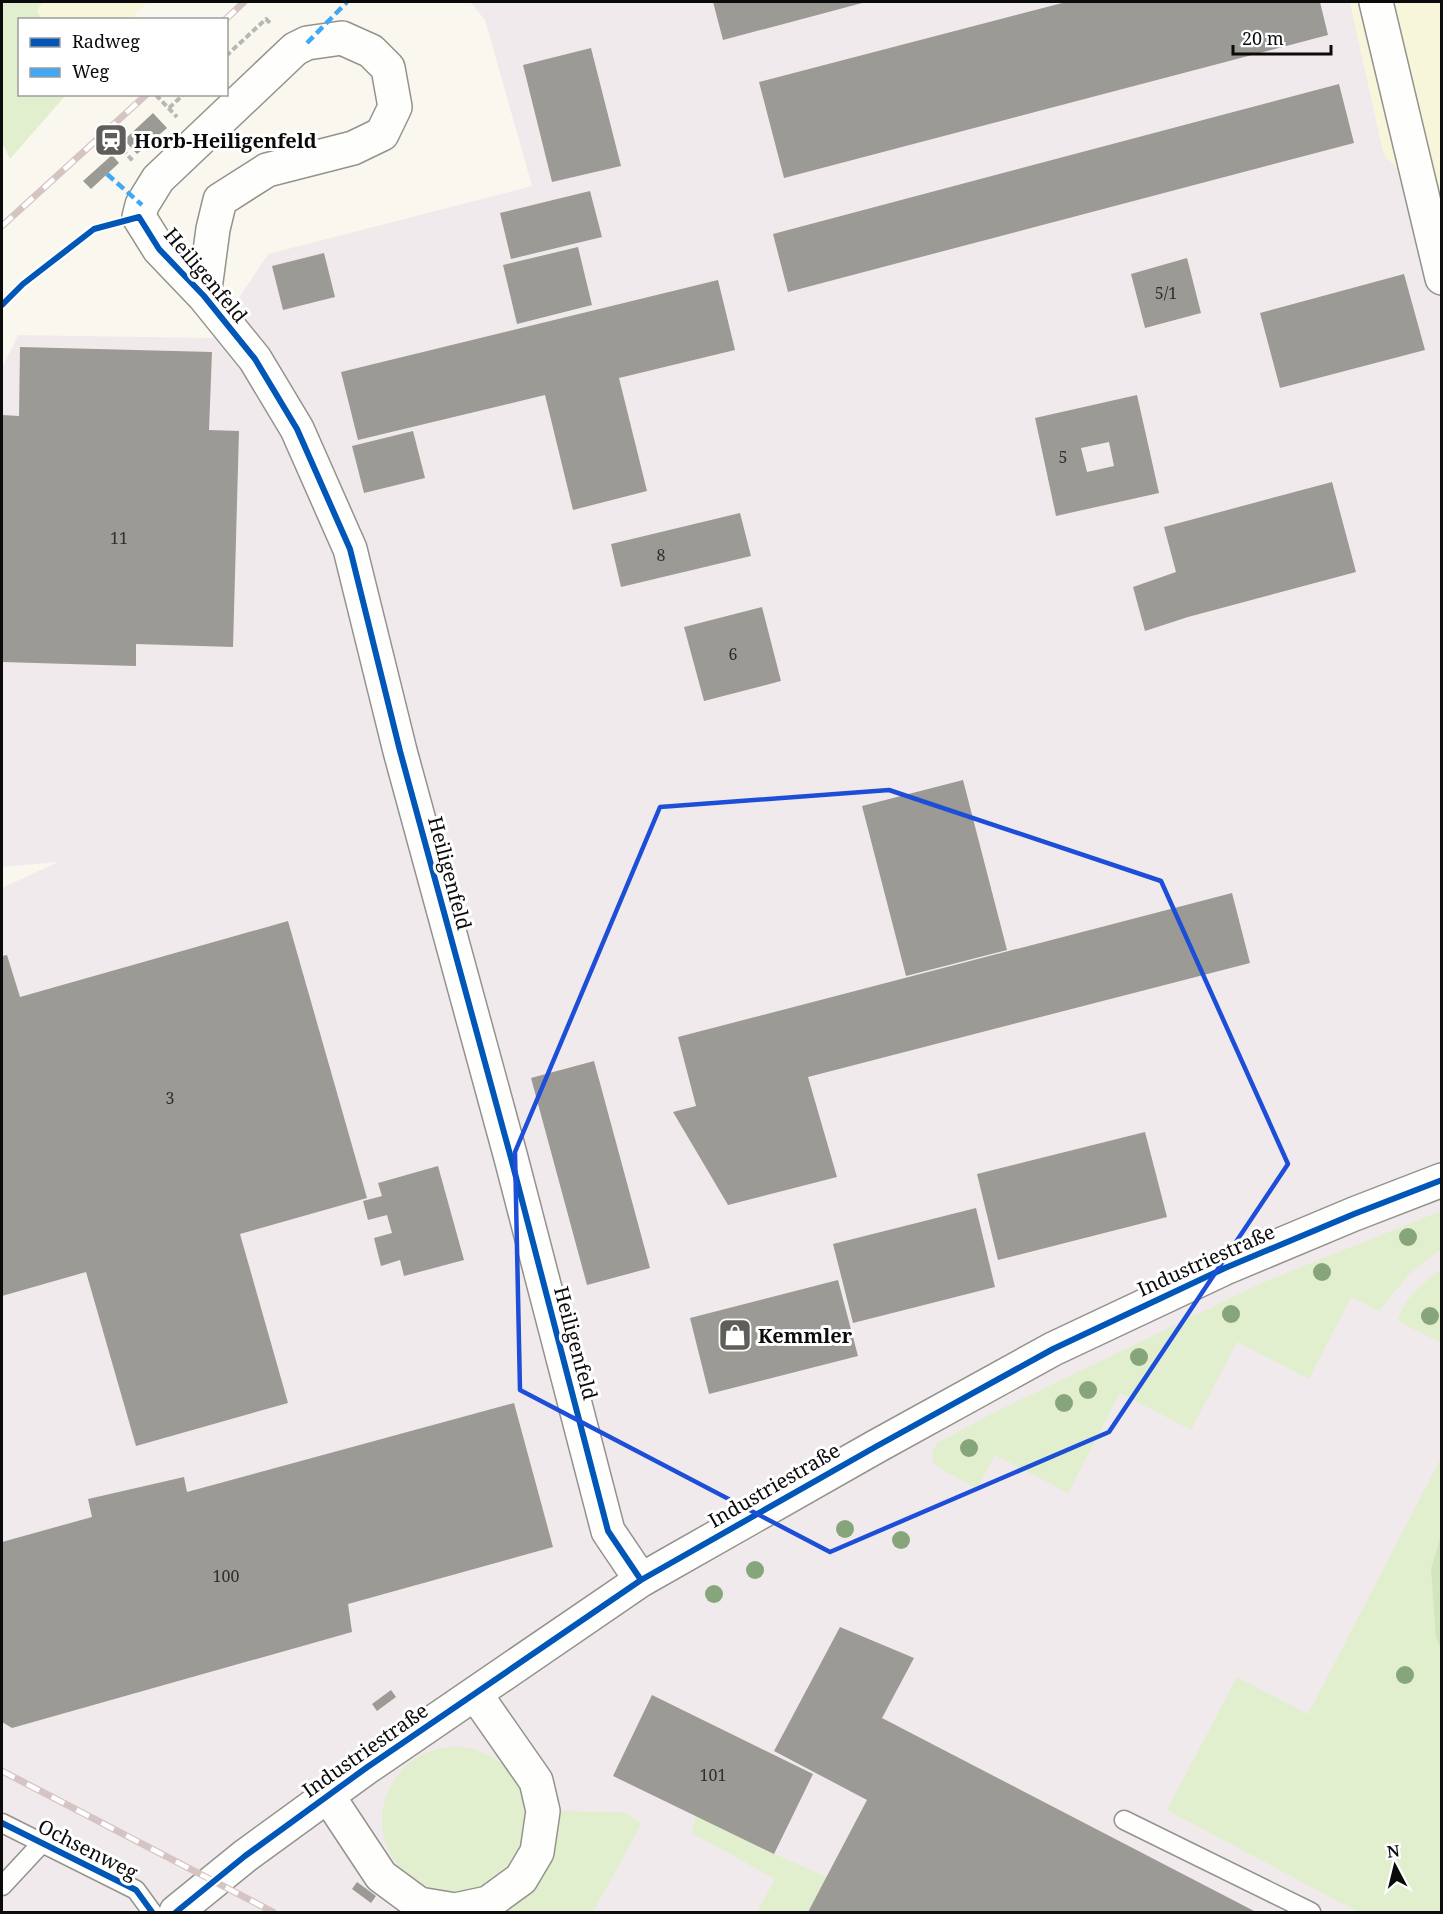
<svg xmlns="http://www.w3.org/2000/svg" width="1443" height="1914" font-family="'Noto Serif',serif">
	<style>
		.industrial { fill: #f1eaec }
		.farmland { fill: #f7f5da }
		.green { fill: #e1efce }
		.forest { fill: #d1e6bc }
		.building { fill: #9c9a95; fill-rule: evenodd }
		.lines { fill: none; stroke-linecap: round; stroke-linejoin: round }
		.lane-casing { stroke: #93928d; stroke-width: 21 }
		.street-casing { stroke: #93928d; stroke-width: 36 }
		.path { stroke: #b7b7b5; stroke-width: 4; stroke-dasharray: 6 3; stroke-linecap: butt }
		.lane { stroke: #fefefc; stroke-width: 18 }
		.street { stroke: #fefefc; stroke-width: 33 }
		.rail-casing { stroke: #d6c4c4; stroke-width: 7 }
		.rail { stroke: #fff; stroke-width: 4.5; stroke-dasharray: 14; stroke-linecap: butt }
		.quiet { stroke: #3fa9f5; stroke-width: 4.5; stroke-dasharray: 9 4.5; stroke-linecap: butt }
		.cycleway-casing { stroke: #fff; stroke-width: 10 }
		.cycleway { stroke: #0057b8; stroke-width: 6 }
		.tree { fill: #87a57b }
		.marked { fill: none; stroke: #1d4ed8; stroke-width: 4.5; stroke-linejoin: round }
		.labels { text-anchor: middle; dominant-baseline: central; stroke-width: 6; stroke-linejoin: round; paint-order: stroke }
		.number-label { font-size: 16px; fill: #2f2f2e }
		.poi-label { font-size: 20px; font-weight: bold; fill: #0b0b0b; stroke: #fff; text-anchor: start }
		.street-label { font-size: 20px; fill: #0b0b0b; stroke: #fff }
	</style>
	<rect width="100%" height="100%" fill="#faf8ee"/>
	<path class="industrial" d="M470 2H1350L1384 155 1442 211 1441 1912H2V888L58 862 2 867V368L18 335 212 338 268 254 532 186 485 20Z"/>
	<path class="farmland" d="M42 2H147L131 19H42L37 11Z
		M1350 2H1441V211L1384 155Z"/>
	<path class="green" d="M2 2H42L37 11 42 19 20 20V94L66 95 10 159 2 142Z
		M1441 1211V1249L1410 1273 1379 1311 1351 1297 1309 1379 1237 1342 1191 1430 1120 1393 1068 1493 995 1455 977 1489 936 1466C930 1457 932 1452 937 1443L999 1410 1266 1281Z
		M1441 1269V1343L1398 1321C1403 1299 1424 1282 1441 1269Z
		M1441 1458V1535L1431 1569 1436 1638 1442 1648 1441 1912H1358L1167 1810 1237 1677 1308 1714Z
		M382 1820a73 73 0 1 1 146 0a73 73 0 1 1-146 0Z
		M543 1811 623 1812 642 1823 593 1912H483Z
		M696 1816 770 1852 827 1877 808 1912H762L758 1910 775 1879 692 1833Z"/>
	<path class="forest" d="M1441 1535V1648L1436 1638 1431 1569Z"/>
	<path class="building" d="M713 2H866L723 40Z
		M1066 2H1320L1328 35 784 178 759 82Z
		M591 48 621 166 552 182 523 65Z
		M1339 84 1354 143 788 292 773 234Z
		M153 113 167 128 137 154 124 140Z
		M112 155 119 163 91 189 83 181Z
		M590 191 602 237 511 259 500 213Z
		M578 247 592 305 517 324 503 265Z
		M324 253 335 297 283 310 272 266Z
		M1187 258 1201 313 1145 328 1131 274Z
		M1404 274 1425 350 1280 388 1260 313Z
		M718 280 735 350 619 378 647 491 573 510 545 395 358 440 341 372Z
		M20 347 212 352 209 430 239 431 233 647 136 644V666L2 662V415L19 416Z
		M1137 395 1159 493 1056 516 1035 418ZM1109 442 1114 466 1087 472 1081 448Z
		M413 431 425 478 364 493 352 446Z
		M1332 482 1356 572 1188 617 1145 631 1133 587 1176 572 1164 527Z
		M740 513 751 556 621 587 611 544Z
		M762 607 781 681 704 701 684 627Z
		M963 780 1007 950 906 976 862 806Z
		M1232 893 1250 963 808 1077 837 1177 728 1205 673 1112 696 1106 678 1037Z
		M288 921 367 1198 240 1234 288 1403 136 1446 86 1272 2 1296V956L7 955 20 997Z
		M594 1061 650 1268 587 1285 531 1078Z
		M1145 1132 1167 1217 998 1260 977 1174Z
		M438 1166 464 1260 404 1276 400 1260 381 1266 374 1238 392 1233 387 1215 368 1220 363 1201 382 1196 378 1183Z
		M976 1208 995 1287 853 1323 833 1244Z
		M838 1280 858 1356 709 1394 690 1318Z
		M514 1403 553 1547 348 1604 352 1632 12 1728 2 1722V1542L92 1517 88 1499 184 1477 187 1492Z
		M840 1627 914 1658 882 1718 1256 1912H808L867 1800 774 1751Z
		M391 1690 396 1697 377 1711 372 1704Z
		M652 1695 813 1774 774 1854 613 1776Z
		M357 1882 376 1896 371 1903 352 1889Z"/>
	<g class="lines">
		<defs>
			<path id="lane" d="M1124 1820 1311 1912
				M2 1823 136 1890 152 1912
				M2 1886 42 1843"/>
			<path id="street" d="M1376 2 1442 278
				M204 296 213 229 220 200 267 170 353 148 382 134 395 107 388 68 371 51 342 38 307 43 295 49 158 179 142 205 139 217 159 249 204 296 255 359 297 429 350 549 400 751 511 1158 608 1531 641 1580
				M328 1796 381 1876 419 1904 455 1910 488 1903 521 1879 537 1852 543 1811 536 1781 476 1695
				M176 1912 245 1856 366 1768 641 1580 877 1446 1053 1349 1225 1268 1354 1214 1442 1180"/>
		</defs>
		<use href="#lane" class="lane-casing"/>
		<use href="#street" class="street-casing"/>
		<path class="path" d="M226 56 266 19 272 25
			M156 95 177 117
			M169 108 184 94
			M110 136 133 161"/>
		<use href="#lane" class="lane"/>
		<use href="#street" class="street"/>
		<defs>
			<path id="rail" d="M225 20 244 2
				M2 226 147 94
				M2 1771 273 1912"/>
		</defs>
		<use href="#rail" class="rail-casing"/>
		<use href="#rail" class="rail"/>
		<path class="quiet" d="M307 43 347 2
			M107 174 142 205"/>
		<defs>
			<path id="cycleway" d="M2 305 23 284 94 229 139 217 159 249 204 296 255 359 297 429 350 549 400 751 511 1158 608 1531 641 1580
				M2 1823 136 1890 152 1912
				M176 1912 245 1856 366 1768 641 1580 877 1446 1053 1349 1225 1268 1354 1214 1442 1180"/>
		</defs>
		<use href="#cycleway" class="cycleway-casing"/>
		<use href="#cycleway" class="cycleway"/>
	</g>
	<g class="tree">
		<circle cx="1408" cy="1237" r="9"/>
		<circle cx="1322" cy="1272" r="9"/>
		<circle cx="1231" cy="1314" r="9"/>
		<circle cx="1430" cy="1316" r="9"/>
		<circle cx="1139" cy="1357" r="9"/>
		<circle cx="1088" cy="1390" r="9"/>
		<circle cx="1064" cy="1403" r="9"/>
		<circle cx="969" cy="1448" r="9"/>
		<circle cx="845" cy="1529" r="9"/>
		<circle cx="901" cy="1540" r="9"/>
		<circle cx="755" cy="1570" r="9"/>
		<circle cx="714" cy="1594" r="9"/>
		<circle cx="1405" cy="1675" r="9"/>
	</g>
	<path class="marked" d="M889 790 1161 881 1288 1164 1109 1432 830 1552 520 1390 515 1152 660 807Z"/>
	<defs>
		<symbol id="station-square" viewBox="-11 -11 22 22"><rect x="-9" y="-9" width="18" height="18" rx="4" fill="#5f5e5a" stroke="#fff"/><path d="M-3-6H3Q5-6 5-4V2Q5 4 3 4L4.5 6H3L1.5 4h-3L-3 6H-4.5L-3 4Q-5 4-5 2V-4Q-5-6-3-6ZM-3.5-4v3h7v-3ZM-3.5 1v1.5H-2V1ZM2 1v1.5H3.5V1Z" fill="#fff"/></symbol>
		<symbol id="shop-square" viewBox="-11 -11 22 22"><rect x="-9" y="-9" width="18" height="18" rx="4" fill="#5f5e5a" stroke="#fff"/><path d="M-5-2.5h2.3a2.7 3.5 0 0 1 5.4 0H5L5.5 6h-11ZM-1.5-2.5h3a1.5 2.3 0 0 0-3 0Z" fill="#fff"/></symbol>
	</defs>
	<g fill-rule="evenodd">
		<use href="#station-square" x="92" y="121" width="38" height="38"/>
		<use href="#shop-square" x="716" y="1316" width="38" height="38"/>
	</g>
	<g class="labels">
		<g class="number-label">
			<text x="1166" y="293">5/1</text>
			<text x="1063" y="457">5</text>
			<text x="119" y="538">11</text>
			<text x="661" y="555">8</text>
			<text x="733" y="654">6</text>
			<text x="170" y="1098">3</text>
			<text x="226" y="1576">100</text>
			<text x="713" y="1775">101</text>
		</g>
		<g class="poi-label">
			<text x="134" y="140">Horb-Heiligenfeld</text>
			<text x="758" y="1335">Kemmler</text>
		</g>
		<g class="street-label">
			<text transform="translate(206 275) rotate(50)">Heiligenfeld</text>
			<text transform="translate(450 873) rotate(75)">Heiligenfeld</text>
			<text transform="translate(1206 1260) rotate(-24)">Industriestraße</text>
			<text transform="translate(576 1343) rotate(75)">Heiligenfeld</text>
			<text transform="translate(774 1485) rotate(-30)">Industriestraße</text>
			<text transform="translate(365 1750) rotate(-35)">Industriestraße</text>
			<text transform="translate(88 1849) rotate(27)">Ochsenweg</text>
		</g>
	</g>
	<rect width="1443" height="1914" fill="none" stroke="#0b0b0b" stroke-width="6"/>
	<rect x="18" y="18" width="210" height="78" fill="#ffffff" stroke="#9d9d9d" stroke-width="1.5"/>
	<rect x="30" y="38" width="30" height="9" fill="#0057b8" stroke="#9d9d9d" stroke-width="1.5"/>
	<text x="72" y="48" font-size="18" fill="#0b0b0b">Radweg</text>
	<rect x="30" y="68" width="30" height="9" fill="#3fa9f5" stroke="#9d9d9d" stroke-width="1.5"/>
	<text x="72" y="78" font-size="18" fill="#0b0b0b">Weg</text>
	<g transform="translate(1395 1866) rotate(353)" stroke="#ffffff" stroke-width="4.5" paint-order="stroke">
	<path d="M0-4.5L10 22L0 15L-10 22Z" fill="#0b0b0b"/>
	<text y="-9" font-size="16" font-weight="bold" text-anchor="middle" fill="#0b0b0b">N</text>
	</g>
	<path d="M1233 45v9h98v-9" fill="none" stroke="#0b0b0b" stroke-width="3"/>
	<text x="1242" y="45" font-size="18" fill="#0b0b0b" stroke="#ffffff" stroke-width="4.5" paint-order="stroke">20 m</text>
</svg>
